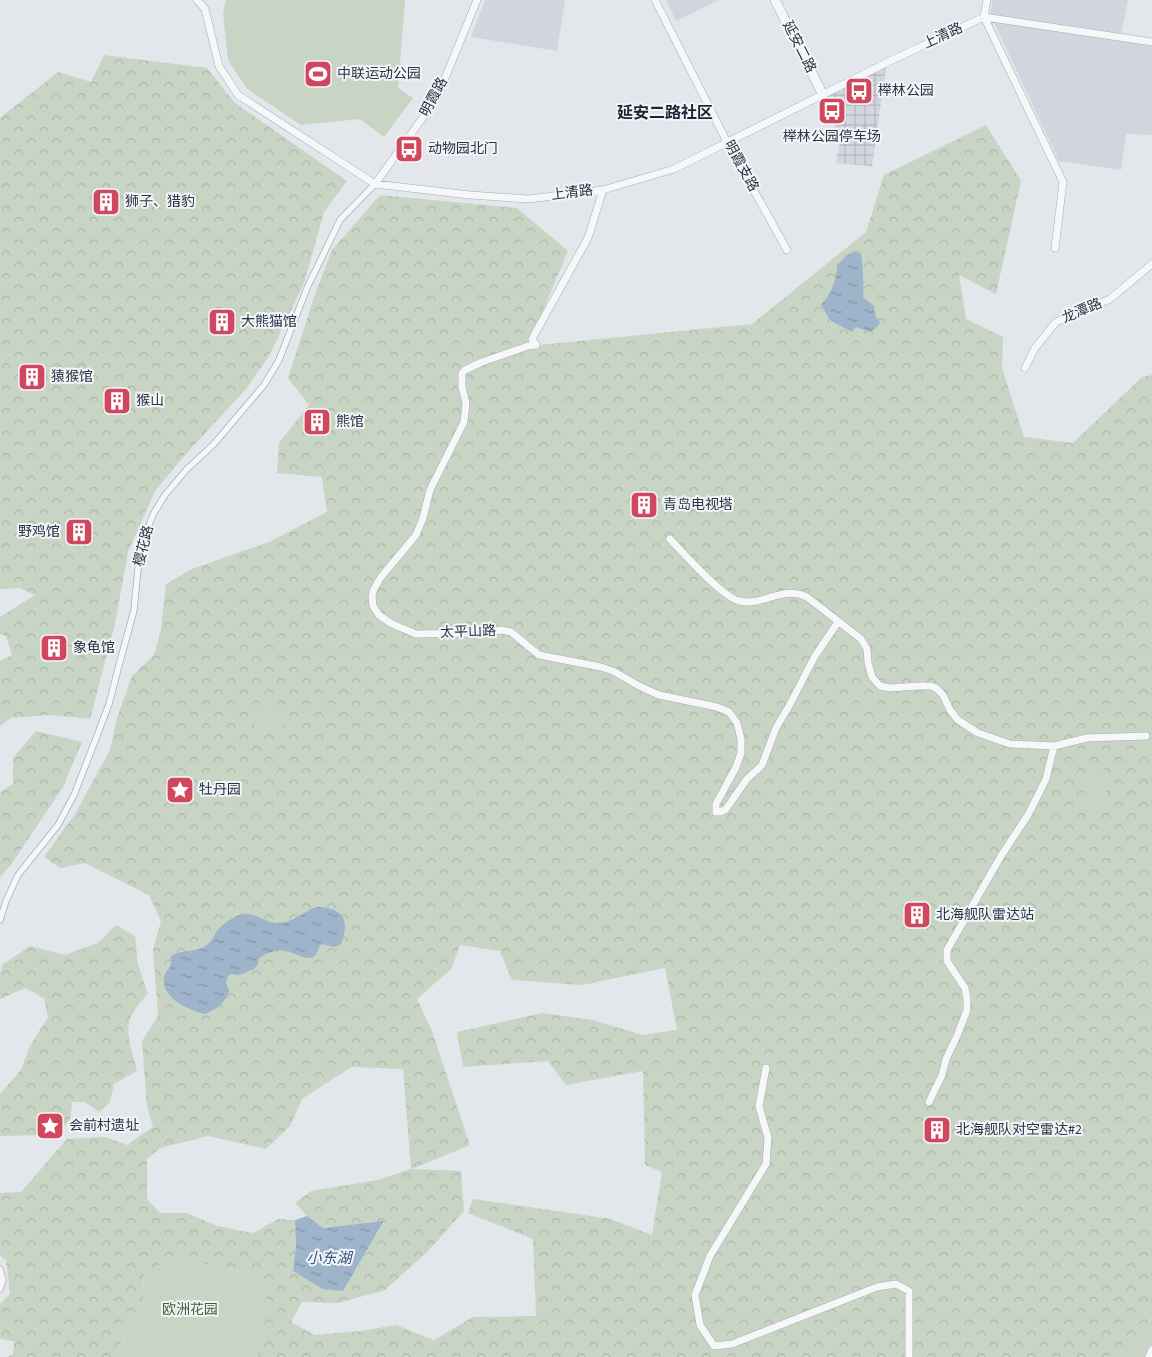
<svg xmlns="http://www.w3.org/2000/svg" width="1152" height="1357" font-family="'Source Sans 3','Noto Sans SC',sans-serif">
	<style>
		.built { fill: #d1d5dd }
		.industrial { fill: url(#industrial-grid) }
		.forest { fill: url(#forest-crowns); fill-rule: evenodd }
		.garden { fill: #c8d5c4 }
		.water { fill: url(#water-ripples) }
		.lines { fill: none; stroke-linecap: round; stroke-linejoin: round }
		.pedestrian-casing { stroke: #a8adb6; stroke-width: 7 }
		.minor-casing { stroke: #a8adb6; stroke-width: 8 }
		.tertiary-casing { stroke: #a8adb6; stroke-width: 10 }
		.pedestrian { stroke: #f6f7f9; stroke-width: 5.5 }
		.minor { stroke: #f6f7f9; stroke-width: 7 }
		.tertiary { stroke: #f6f7f9; stroke-width: 9 }
		.labels { text-anchor: middle; dominant-baseline: central; stroke-width: 4; stroke-linejoin: round; paint-order: stroke }
		.street-label { font-size: 14px; fill: #2a3444; stroke: #f3f5f8 }
		.poi-label { font-size: 14px; fill: #2a3444; stroke: #f3f5f8; text-anchor: start }
		.park-label { font-size: 14px; fill: #406037; stroke: #f3f5f8 }
		.water-label { font-size: 15px; font-style: italic; fill: #335378; stroke: #f3f5f8 }
		.quarter-label { font-size: 16px; font-weight: bold; fill: #1c2535; stroke: #f3f5f8 }
	</style>
	<defs>
		<pattern id="industrial-grid" width="8" height="8" patternUnits="userSpaceOnUse" patternTransform="scale(1.25)"><rect width="8" height="8" fill="#d1d5dd"/><path d="M0 4h8M4 0v8" fill="none" stroke="#b4b7bf"/></pattern>
		<pattern id="forest-crowns" width="20" height="18" patternUnits="userSpaceOnUse" patternTransform="scale(1.25)"><rect width="20" height="18" fill="#c8d5c4"/><path d="M2 6a3 3 0 1 1 6 0M12 15a3 3 0 1 1 6 0" fill="none" stroke="#acb7aa"/></pattern>
		<pattern id="water-ripples" width="26" height="14" patternUnits="userSpaceOnUse" patternTransform="scale(1.25)"><rect width="26" height="14" fill="#9eb4cb"/><path d="M2 4q2-2 4 0t4 0M15 11q2-2 4 0t4 0" fill="none" stroke="#8193a6"/></pattern>
	</defs>
	<rect width="100%" height="100%" fill="#e3e6eb"/>
	<path class="built" d="M485 0H565L557 51 471 37Z
		M666 0H719L676 21Z
		M993 0H1128L1121 35 1152 39V135L1126 134 1121 170 1059 161 990 14Z"/>
	<path class="industrial" d="M886 66 872 166 836 163 841 136 821 100Z"/>
	<path class="forest" d="M104 55 207 68 235 103 347 181 324 212 304 283 269 356 247 388 185 455 155 491 128 552 115 624 90 719 52 715 11 718 0 726V661L12 655 6 636 0 634V617L35 595 20 588 0 589V118L58 72 91 82Z
		M986 125 1021 181 996 294 959 275 966 319 1003 337 1002 368 1024 437 1073 443 1142 377 1152 375V1317L1146 1326 1152 1357H256L263 1341 259 1274 176 1259 144 1272 143 1304 114 1357H7L13 1354 14 1341 0 1339V1304L10 1294 6 1260 0 1256V1193L21 1192 67 1139 105 1137 127 1145 153 1127 147 1107 142 1041 158 1016 153 949 161 922 149 895 85 863 60 868 44 857 75 814 110 750 117 718 132 676 154 655 161 630 166 584 192 569 269 542 327 512 322 477 277 473 279 443 309 405 288 378 315 294 332 250 380 195 517 208 568 251 528 346 752 324 866 232 884 175ZM460 945 500 951 512 980 582 985 665 968 677 1030 642 1035 593 1020 542 1013 457 1032 463 1067 548 1061 566 1085 643 1071 645 1165 662 1172 652 1235 611 1219 473 1199 468 1213 533 1239 536 1316 473 1317 434 1340 396 1325 361 1331 315 1335 291 1322 302 1302 338 1303 385 1290 428 1251 464 1211 461 1171 412 1169 470 1145 432 1031 417 999 451 969ZM351 1067 403 1069 411 1169 378 1180 311 1191 295 1203 307 1216 323 1228 384 1222 343 1291 293 1271 296 1245 295 1220 278 1219 253 1233 217 1226 187 1213H160L147 1199V1159L160 1148 208 1136 266 1149 290 1126 302 1099Z
		M36 731 82 742 63 787 10 866 0 877V792L13 784V758Z
		M116 925 135 936 138 964 148 994C119 1023 128 1034 137 1071L114 1084 110 1102 99 1112 85 1102H72L70 1121 53 1135 0 1136V1094L21 1070 29 1048 48 1017 44 998 25 988 0 999V975L2 965 30 946 65 955 98 943Z"/>
	<path class="garden" d="M226 0H405L398 88 413 98 384 137 360 119 301 125 247 89 228 60 223 13Z
		M278 705 288 722 261 738 252 721Z
		M1085 770H1106L1105 806H1084Z
		M176 1259 259 1274 268 1283 263 1341 256 1357H114L143 1304 144 1271Z
		M1152 1317V1357H1108L1146 1326Z"/>
	<path class="water" d="M855 252 861 254C863 269 864 282 863 297L874 306 876 317 880 322 878 326 870 332 856 327 852 332 831 321 821 305C831 293 837 281 837 265L848 254Z
		M316 907C342 907 351 919 341 944L335 947 321 944C318 948 318 954 313 957 306 961 290 950 280 950 274 951 262 954 259 959 258 964 258 966 254 969 251 970 243 974 239 975 231 975 229 971 226 983L229 990C226 1003 217 1009 205 1014 188 1010 161 998 164 977 165 972 167 971 170 967 172 964 170 960 171 956 182 949 199 953 208 944 212 941 214 935 217 931 222 924 234 916 243 914 255 912 265 923 277 923 291 924 303 912 316 907Z
		M307 1216 323 1228 384 1221 343 1291 323 1289 293 1271 296 1245 295 1220Z"/>
	<g class="lines">
		<defs>
			<path id="pedestrian" d="M0 920 6 901 18 875 58 825 74 795 95 741 109 704 118 669 134 610 138 569 146 532 154 513 165 495 187 469 213 445 264 385 279 360 307 288 340 220 375 184
				M0 1269 3 1280 0 1289"/>
			<path id="minor" d="M197 0 205 9 219 66 238 95 375 184 470 195 528 199 603 190 674 169 890 61 984 17 987 0
				M655 0 727 142 787 250
				M984 17 1063 182 1055 248
				M984 17 1152 42
				M375 184 437 98 477 0
				M536 345 528 346 482 362 465 370 462 373V387L466 403 464 422 430 490 423 518 416 535 381 577 374 589 372 596 373 606 379 615 392 624 416 634 477 633 501 630 511 632 539 655 601 667 613 671 639 686 659 695 717 707 729 712 737 723 741 739V753L736 767 716 804V812H720L726 809 747 779 762 765 776 728 789 706 815 656 838 622
				M536 345 532 339 588 238 603 190
				M1025 368 1035 348 1056 322 1110 299 1152 264
				M670 539C684 554 722 597 739 601 762 607 781 585 807 597L861 639 867 649 868 663 872 677 880 686 890 688 919 686H931L936 688 943 695 950 710 958 720 978 733 1010 744 1054 746 1087 738 1146 736
				M766 1068 759 1106 768 1138 766 1164 710 1256 695 1295 700 1325 714 1346 732 1344 877 1287 896 1284 909 1291V1357
				M929 1102 942 1075 946 1059 957 1036 967 1010V999L965 988 947 961V950L1001 856 1028 815 1046 779 1054 746
				M1149 1357 1152 1350"/>
			<path id="tertiary" d="M775 0 823 95"/>
		</defs>
		<use href="#pedestrian" class="pedestrian-casing"/>
		<use href="#minor" class="minor-casing"/>
		<use href="#tertiary" class="tertiary-casing"/>
		<use href="#pedestrian" class="pedestrian"/>
		<use href="#minor" class="minor"/>
		<use href="#tertiary" class="tertiary"/>
	</g>
	<defs>
		<symbol id="stadium-square" viewBox="-11 -11 22 22"><rect x="-9" y="-9" width="18" height="18" rx="4" fill="#d0475e" stroke="#f3f5f8"/><path d="M0-5a6.5 5 0 1 0 0 10a6.5 5 0 1 0 0-10ZM-3.5-1.8h7v3.6h-7Z" fill="#fff"/></symbol>
		<symbol id="bus-square" viewBox="-11 -11 22 22"><rect x="-9" y="-9" width="18" height="18" rx="4" fill="#d0475e" stroke="#f3f5f8"/><path d="M-5-6H5V4H4V6H2V4H-2V6H-4V4H-5ZM-3.5-4V0h7V-4ZM-3.5 1.2v1.5H-2V1.2ZM2 1.2v1.5H3.5V1.2Z" fill="#fff"/></symbol>
		<symbol id="building-square" viewBox="-11 -11 22 22"><rect x="-9" y="-9" width="18" height="18" rx="4" fill="#d0475e" stroke="#f3f5f8"/><path d="M-4-6H4V6H1V3H-1V6H-4ZM-2.5-4.3h1.7v1.8h-1.7ZM.8-4.3h1.7v1.8H.8ZM-2.5-1h1.7V.8h-1.7ZM.8-1h1.7V.8H.8Z" fill="#fff"/></symbol>
		<symbol id="sight-square" viewBox="-11 -11 22 22"><rect x="-9" y="-9" width="18" height="18" rx="4" fill="#d0475e" stroke="#f3f5f8"/><path d="M0-6L1.8-2.2L6-1.7L2.9 1.2L3.7 5.4L0 3.3L-3.7 5.4L-2.9 1.2L-6-1.7L-1.8-2.2Z" fill="#fff"/></symbol>
	</defs>
	<g fill-rule="evenodd">
		<use href="#stadium-square" x="302" y="58" width="32" height="32"/>
		<use href="#bus-square" x="843" y="75" width="32" height="32"/>
		<use href="#bus-square" x="816" y="95" width="32" height="32"/>
		<use href="#bus-square" x="393" y="133" width="32" height="32"/>
		<use href="#building-square" x="90" y="186" width="32" height="32"/>
		<use href="#building-square" x="206" y="306" width="32" height="32"/>
		<use href="#building-square" x="16" y="361" width="32" height="32"/>
		<use href="#building-square" x="101" y="385" width="32" height="32"/>
		<use href="#building-square" x="301" y="406" width="32" height="32"/>
		<use href="#building-square" x="628" y="489" width="32" height="32"/>
		<use href="#building-square" x="63" y="516" width="32" height="32"/>
		<use href="#building-square" x="38" y="632" width="32" height="32"/>
		<use href="#sight-square" x="164" y="774" width="32" height="32"/>
		<use href="#building-square" x="901" y="899" width="32" height="32"/>
		<use href="#sight-square" x="34" y="1110" width="32" height="32"/>
		<use href="#building-square" x="921" y="1114" width="32" height="32"/>
	</g>
	<g class="labels">
		<g class="street-label">
			<text transform="translate(943 36) rotate(-25)">上清路</text>
			<text transform="translate(799 47) rotate(63)">延安二路</text>
			<text transform="translate(434 97) rotate(-62)">明霞路</text>
			<text transform="translate(741 166) rotate(61)">明霞支路</text>
			<text transform="translate(572 193) rotate(-7)">上清路</text>
			<text transform="translate(1082 311) rotate(-23)">龙潭路</text>
			<text transform="translate(144 546) rotate(-76)">樱花路</text>
			<text transform="translate(468 632) rotate(-2)">太平山路</text>
		</g>
		<g class="poi-label">
			<text x="337" y="74">中联运动公园</text>
			<text x="878" y="91">榉林公园</text>
			<text x="832" y="137" text-anchor="middle">榉林公园停车场</text>
			<text x="428" y="149">动物园北门</text>
			<text x="125" y="202">狮子、猎豹</text>
			<text x="241" y="322">大熊猫馆</text>
			<text x="51" y="377">猿猴馆</text>
			<text x="136" y="401">猴山</text>
			<text x="336" y="422">熊馆</text>
			<text x="663" y="505">青岛电视塔</text>
			<text x="60" y="532" text-anchor="end">野鸡馆</text>
			<text x="73" y="648">象龟馆</text>
			<text x="199" y="790">牡丹园</text>
			<text x="936" y="915">北海舰队雷达站</text>
			<text x="69" y="1126">会前村遗址</text>
			<text x="956" y="1130">北海舰队对空雷达#2</text>
		</g>
		<g class="park-label">
			<text x="190" y="1310">欧洲花园</text>
		</g>
		<g class="water-label">
			<text x="329" y="1258">小东湖</text>
		</g>
		<g class="quarter-label">
			<text x="665" y="113">延安二路社区</text>
		</g>
	</g>
</svg>
